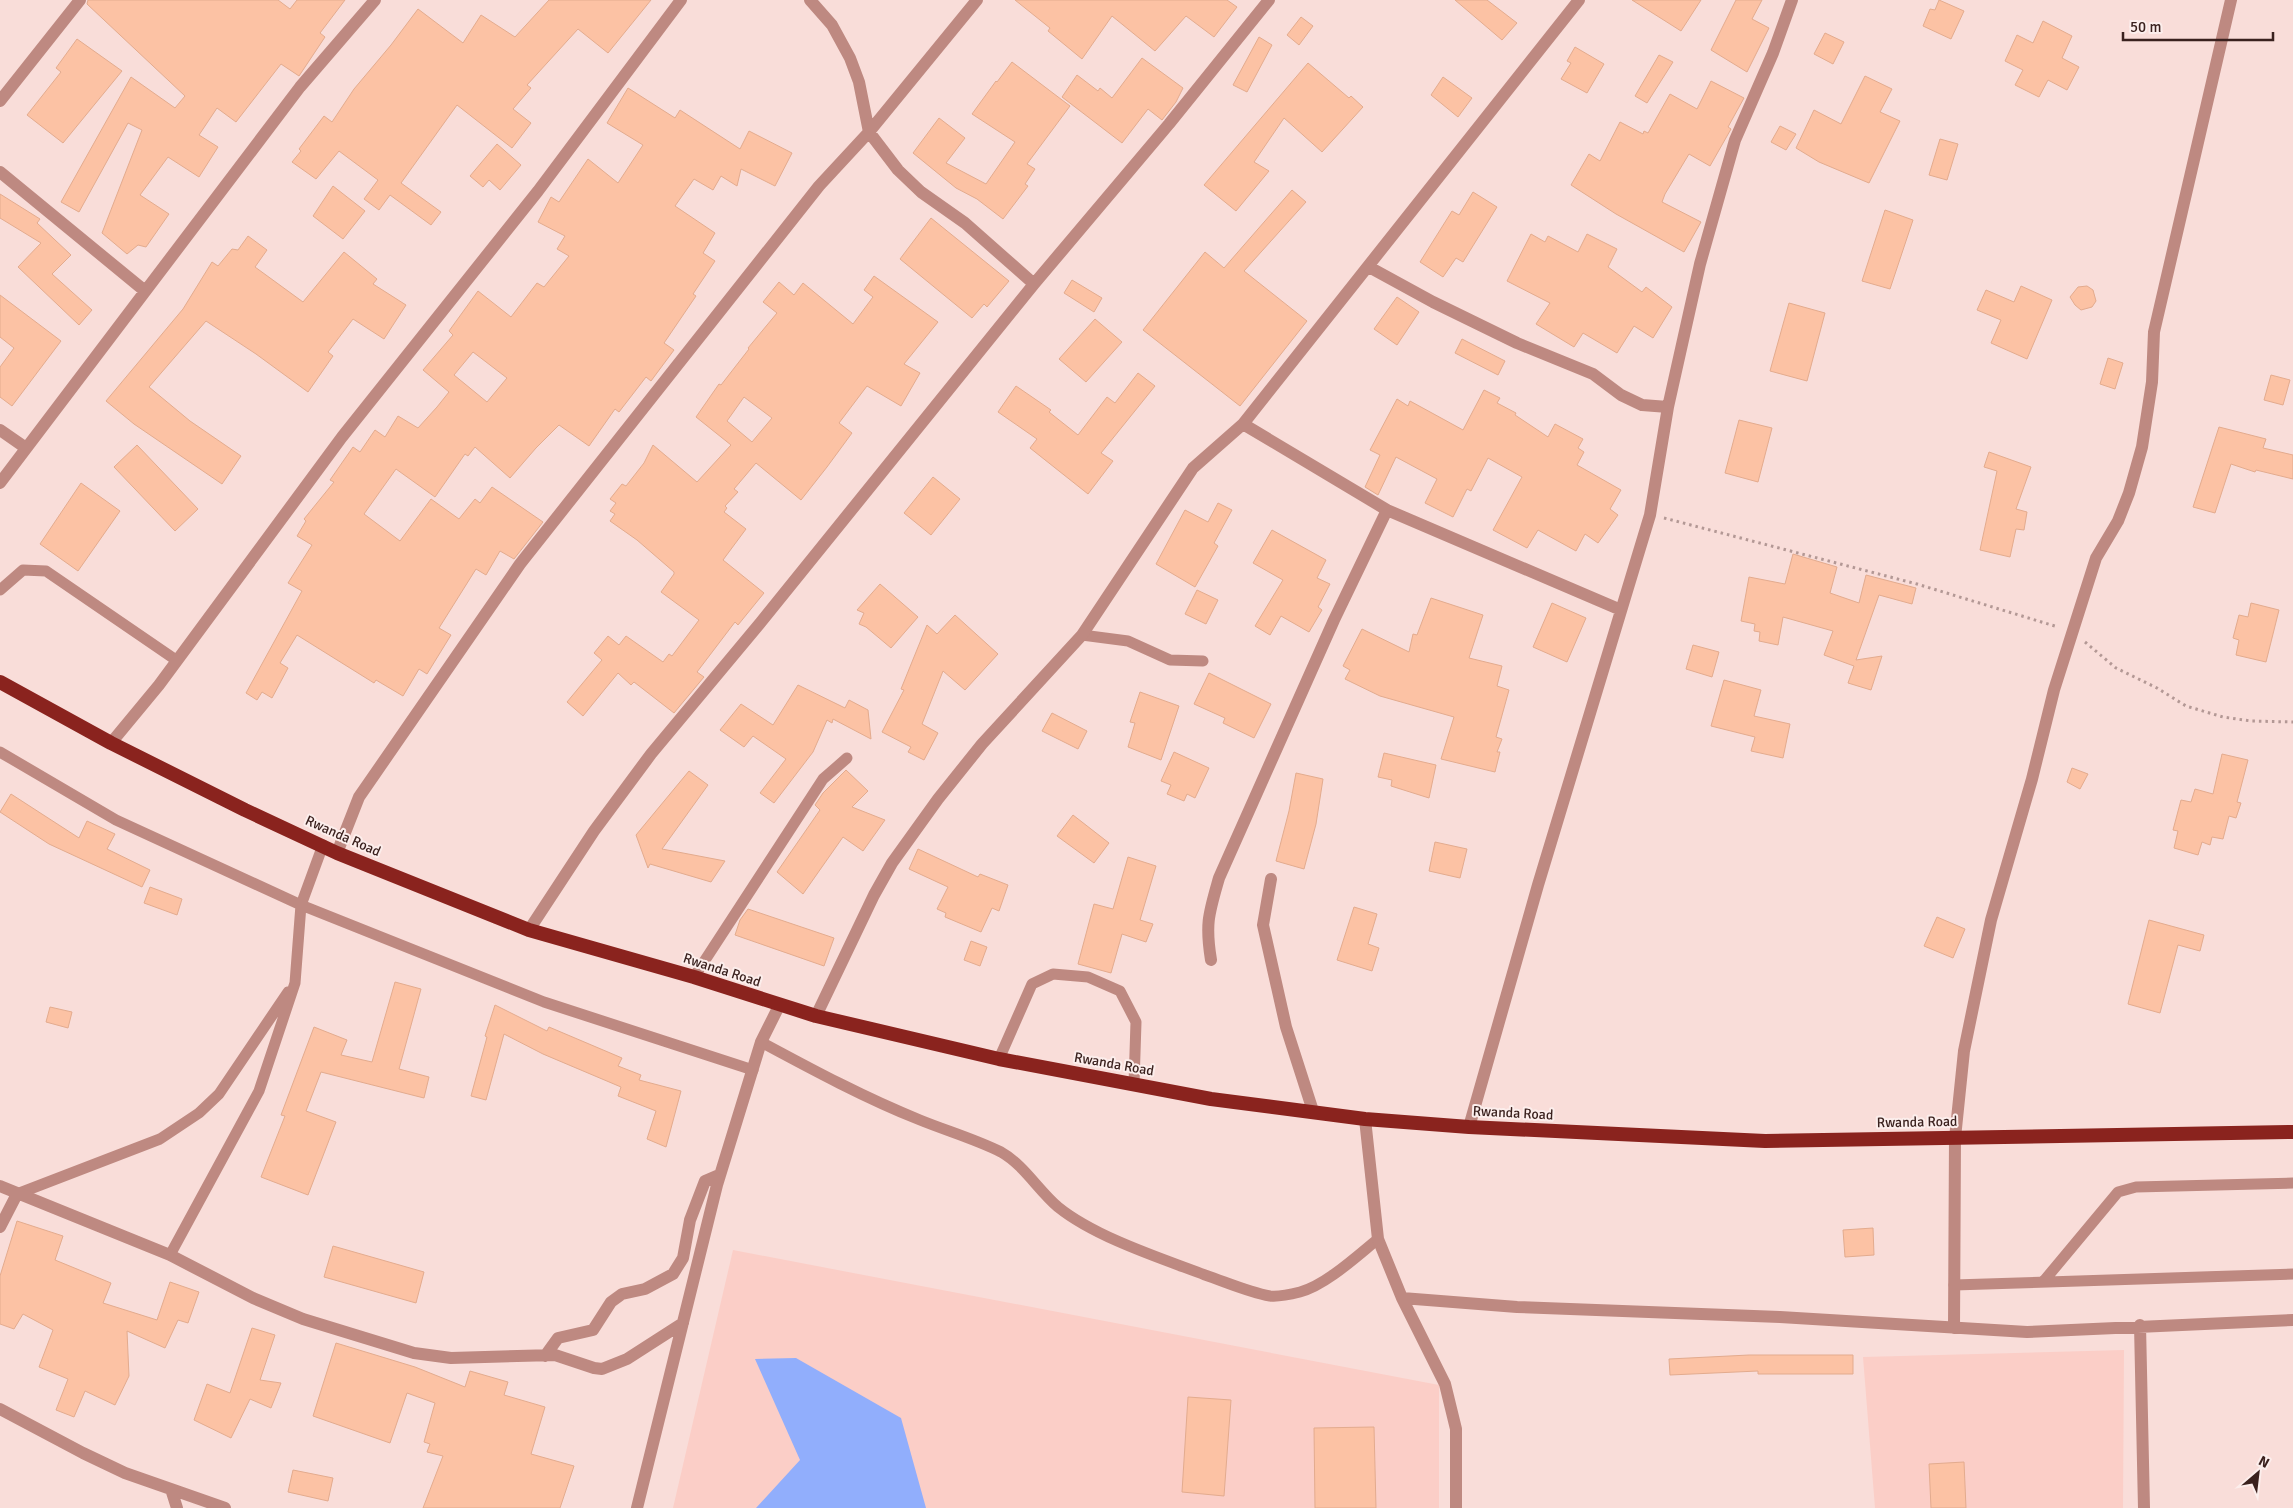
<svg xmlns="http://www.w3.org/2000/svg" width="2293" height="1508" font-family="Signika,sans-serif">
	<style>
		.built { fill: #fbcec7 }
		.water { fill: #91aefc }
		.building { fill: #fcc2a4; stroke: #e3ab8e; fill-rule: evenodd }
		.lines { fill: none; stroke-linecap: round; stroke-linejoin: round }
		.path { stroke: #b39895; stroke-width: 3; stroke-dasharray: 2.5 4; stroke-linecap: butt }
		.service { stroke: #be8981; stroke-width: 11 }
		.minor { stroke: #be8981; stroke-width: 12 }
		.trunk { stroke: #8a231e; stroke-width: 14 }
		.labels { text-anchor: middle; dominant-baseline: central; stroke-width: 4; stroke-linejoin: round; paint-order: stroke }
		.street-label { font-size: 14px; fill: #3a211e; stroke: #fceeec }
	</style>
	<rect width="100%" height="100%" fill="#f9ddd9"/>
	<path class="built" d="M733 1250 1439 1385V1508H673Z
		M2124 1350 2123 1508H1875L1863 1357Z"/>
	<path class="water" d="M796 1358 901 1418 926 1508H756L800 1460 755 1359Z"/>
	<path class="building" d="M88 0H278L290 9 297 0H345L320 33 325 37 299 76 281 64 236 122 217 108 199 135 218 147 199 177 168 157 140 195 169 214 146 247 138 245 127 254 102 233 142 130 128 123 79 212 61 202 131 77 175 108 185 96 87 4Z
		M549 0H651L608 53 578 29 527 85 531 88 513 109 531 123 512 148 457 105 401 183 441 212 431 225 390 195 379 210 364 199 378 180 339 151 316 179 292 162 301 151 299 149 324 116 332 122 354 89 391 45 418 9 463 43 481 15 515 37Z
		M1015 0H1227L1237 7 1214 37 1186 16 1155 51 1112 16 1082 59 1048 31 1050 28Z
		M1455 0H1487L1517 23 1502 40Z
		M1632 0H1701L1681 31Z
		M1736 0H1762L1752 19 1769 28 1747 72 1711 50Z
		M1939 0 1964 11 1951 39 1923 26 1930 9 1935 10Z
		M1301 17 1313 26 1299 45 1287 35Z
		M2043 21 2072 36 2062 58 2079 67 2067 90 2048 80 2039 97 2015 85 2023 70 2005 61 2017 35 2033 43Z
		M1825 33 1844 42 1833 64 1814 54Z
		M1259 37 1272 45 1247 92 1233 85Z
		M77 39 122 71 63 143 27 115 61 72 56 68Z
		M1575 47 1604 64 1587 93 1561 79 1571 63 1567 61Z
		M1659 55 1673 62 1647 103 1635 96Z
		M1142 58 1183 88 1176 102 1162 120 1148 109 1122 143 1062 97 1077 75 1098 91 1100 88 1112 98Z
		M1012 62 1070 106 1027 164 1035 169 1025 184 1028 186 1003 219 977 199 956 188 913 153 939 118 965 138 946 163 986 184 1015 142 972 114 996 81 997 82Z
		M1308 63 1349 98 1351 96 1363 107 1322 152 1284 118 1254 162 1269 171 1236 211 1204 185Z
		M1865 76 1892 89 1880 112 1900 121 1869 183 1819 162 1796 148 1814 110 1841 124Z
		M1443 77 1472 98 1458 117 1431 95Z
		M1711 81 1744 98 1728 127 1731 129 1710 166 1689 154 1665 194 1662 202 1701 222 1684 252 1616 214 1571 185 1589 154 1600 161 1620 122 1643 134 1644 131 1648 133 1670 94 1697 109Z
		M628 88 675 118 680 110 740 149 749 131 792 153 775 186 741 169 737 186 721 176 713 190 694 179 675 206 715 233 703 253 715 261 693 294 696 296 664 343 674 350 651 381 646 377 619 412 615 409 589 446 559 425 536 448 510 478 475 447 468 456 465 454 435 497 396 469 364 514 400 541 431 499 459 519 475 499 480 503 492 487 543 522 514 559 500 551 486 575 476 569 439 628 451 635 427 674 419 669 403 696 376 680 374 683 297 635 280 663 288 668 272 698 262 692 257 700 246 693 302 591 288 583 312 545 297 536 306 521 304 519 334 482 330 480 353 447 360 452 375 430 385 437 398 416 418 428 437 407 449 392 423 370 453 335 449 331 478 291 511 317 537 283 544 287 569 256 557 249 565 236 538 222 551 197 559 202 588 159 618 183 643 145 607 123ZM473 352 507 378 487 402 454 375Z
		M1780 126 1796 134 1786 150 1771 142Z
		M1940 139 1958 144 1947 180 1929 175Z
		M497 144 521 165 500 190 489 180 483 187 470 176Z
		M333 186 365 211 343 239 313 216Z
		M1292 190 1306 202 1244 271 1307 321 1240 406 1143 330 1205 252 1224 268Z
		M1473 192 1497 207 1463 262 1456 258 1443 277 1420 262 1452 211 1459 215Z
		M0 194 40 219 37 223 71 255 52 274 92 310 79 325 18 267 41 243 0 218Z
		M1885 210 1913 220 1890 289 1862 281Z
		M931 218 1009 281 987 307 984 304 972 318 900 259Z
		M1531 234 1545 242 1548 236 1578 252 1587 234 1617 249 1608 267 1642 292 1646 287 1672 307 1653 338 1634 326 1617 353 1583 333 1574 347 1536 324 1550 303 1507 281Z
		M248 236 267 250 255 267 303 302 344 252 377 279 373 284 406 305 384 339 353 319 328 352 333 356 308 392 256 354 206 321 149 387 190 421 241 456 222 484 134 424 106 401 183 309 212 262 218 266 232 249 238 250Z
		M874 276 938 322 904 364 920 373 901 406 867 386 839 423 852 433 827 467 801 500 756 463 734 489 738 492 725 506 727 508 724 512 746 529 723 560 764 593 738 625 735 622 697 672 704 677 674 713 634 682 631 685 618 673 583 716 567 702 602 660 594 653 608 636 619 645 626 636 663 662 669 654 672 656 699 620 661 592 674 574V572L637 540 610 521 615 514 610 511 616 503 610 499 622 484 626 486 644 463 653 445 697 482 731 445 696 417 719 384 721 385 749 349 748 348 777 313 763 302 779 282 794 295 803 283 853 324 873 297 864 290ZM744 397 772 418 752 442 727 421Z
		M1072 280 1102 298 1094 312 1064 293Z
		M2021 286 2052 300 2027 359 1991 343 2001 320 1977 310 1986 290 2014 302Z
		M2087 286 2093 290 2096 301 2092 307 2081 310 2075 305 2070 297 2078 287Z
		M0 295 61 341 12 406 0 397V367L14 348 0 337Z
		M1397 297 1419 312 1397 345 1374 329Z
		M1789 303 1825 313 1807 381 1770 371Z
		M1095 319 1122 342 1086 382 1059 359Z
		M1462 339 1505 361 1498 375 1455 353Z
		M2108 358 2123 363 2115 389 2100 384Z
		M1138 373 1155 386 1101 453 1113 461 1088 494 1030 448 1037 439 998 412 1016 386 1051 410 1049 412 1078 435 1107 397 1115 403Z
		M2271 375 2290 380 2283 405 2264 400Z
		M1484 390 1500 398 1497 403 1516 413 1515 415 1548 437 1555 424 1583 439 1578 448 1584 452 1577 465 1621 490 1610 509 1618 515 1598 543 1585 534 1576 551 1538 530 1527 548 1493 530 1522 477 1488 458 1471 491 1467 489 1453 517 1425 503 1437 479 1396 457 1378 495 1365 487 1380 455 1370 450 1397 399 1408 406 1410 401 1463 430Z
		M1739 420 1772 428 1758 482 1725 473Z
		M2219 427 2266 439 2263 448 2293 455V479L2256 470 2255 472 2231 464 2215 513 2193 507Z
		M137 445 198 509 175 531 114 467Z
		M1989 452 2031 467 2016 509 2027 512 2024 530 2016 529 2010 557 1980 550 1997 471 1984 467Z
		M933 477 960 499 931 535 904 513Z
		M81 483 120 511 78 571 40 544Z
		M1218 503 1232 510 1214 543 1218 546 1195 587 1156 564 1185 510 1208 522Z
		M1272 530 1326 560 1317 578 1330 584 1318 607 1322 610 1309 632 1281 616 1270 635 1255 626 1283 580 1253 563Z
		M1793 554 1837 567 1830 593 1859 603 1866 575 1916 588 1912 604 1879 595 1856 660 1882 656 1871 690 1848 683 1854 666 1824 655 1833 631 1783 617 1778 645 1759 641 1760 632 1754 631 1755 624 1741 621 1749 577 1785 584Z
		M880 584 918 617 891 648 866 627 859 624 864 613 857 610Z
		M1197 590 1218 600 1206 624 1185 614Z
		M1431 598 1483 615 1469 658 1502 666 1497 686 1509 690 1496 737 1502 739 1497 752H1500L1495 772 1441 759 1454 717 1380 696 1345 679 1350 670 1343 666 1362 629 1409 652 1413 634 1417 635Z
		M1552 603 1586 618 1567 662 1533 647Z
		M2251 603 2279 610 2266 662 2236 655 2239 640 2233 638 2239 615 2248 617Z
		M955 615 998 654 965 690 943 671 922 724 938 733 924 760 908 752 911 747 882 732 904 690 901 689 927 625 937 634Z
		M1693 645 1719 652 1712 677 1686 669Z
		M1209 673 1271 704 1254 738 1223 723 1225 718 1194 704Z
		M1724 680 1761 690 1754 716 1790 724 1783 758 1751 751 1755 737 1711 726Z
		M798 685 845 708 849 700 868 710 871 739 833 719 832 723 827 720 813 752 774 803 760 793 786 759 753 736 744 747 720 730 741 704 773 725Z
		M1140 692 1179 706 1161 760 1128 747 1135 723 1130 722Z
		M1052 713 1087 731 1078 749 1042 731Z
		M1174 752 1209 768 1195 798 1187 794 1184 801 1167 794 1171 785 1161 781Z
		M1384 753 1436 765 1429 798 1391 786 1392 780 1378 777Z
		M2222 754 2248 760 2237 802 2241 803 2236 818 2229 816 2223 839 2212 837 2210 845 2202 842 2198 855 2174 848 2178 831 2173 830 2181 800 2191 802 2195 789 2213 794Z
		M2072 768 2088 774 2080 789 2067 782Z
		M846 770 868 791 852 807 885 820 863 851 843 837 803 894 777 872 820 810 815 805 823 793Z
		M689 771 708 785 662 849 725 861 711 882 650 864 648 868 636 835Z
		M1296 773 1323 779 1316 824 1304 869 1276 861 1289 811Z
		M11 794 79 838 87 821 115 834 107 849 150 870 142 887 49 844 0 812Z
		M1073 815 1109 843 1094 863 1057 836Z
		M1435 842 1467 849 1460 878 1429 871Z
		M918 849 978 877 980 874 1008 885 999 911 992 908 981 932 945 917 946 913 937 909 948 887 909 869Z
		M1128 857 1156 866 1140 920 1153 924 1146 942 1122 934 1111 973 1078 964 1094 904 1113 909Z
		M150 887 182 899 177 915 144 903Z
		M1354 907 1377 914 1368 944 1379 948 1372 971 1337 960Z
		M748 909 834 938 824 966 735 935 740 920Z
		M1937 917 1965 929 1953 958 1924 946Z
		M2149 920 2204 935 2200 951 2178 945 2160 1013 2128 1004Z
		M971 941 987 947 980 966 964 960Z
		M395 982 421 989 399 1069 429 1077 424 1098 321 1072 306 1111 336 1122 308 1195 261 1177 285 1116 281 1115 314 1027 347 1040 341 1055 372 1062Z
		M495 1005 547 1031 549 1027 622 1058 618 1066 641 1075 639 1080 681 1091 666 1147 647 1139 656 1111 618 1096 621 1087 543 1054 504 1034 486 1100 471 1096 487 1037 485 1036Z
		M50 1007 72 1012 68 1028 46 1022Z
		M17 1221 63 1236 55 1260 111 1283 103 1303 157 1320 170 1282 199 1292 188 1323 178 1320 165 1348 127 1331 129 1376 115 1405 85 1391 74 1417 56 1410 68 1379 39 1367 53 1330 23 1314 14 1329 0 1324V1276Z
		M1873 1228 1874 1255 1845 1257 1843 1230Z
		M333 1246 424 1272 416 1303 324 1277Z
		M252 1328 275 1335 260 1380 281 1383 271 1408 250 1399 231 1438 194 1420 207 1384 230 1393Z
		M336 1343 415 1367 465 1387 470 1371 508 1382 504 1395 545 1407 531 1454 574 1466 560 1508H423L443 1456 427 1452 430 1444 424 1442 435 1403 407 1393 390 1443 313 1416Z
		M1749 1355H1853V1374H1758V1371L1670 1375 1669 1359Z
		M1188 1397 1231 1400 1224 1496 1182 1492Z
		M1374 1427 1376 1508H1315L1314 1428Z
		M1964 1462 1966 1508H1931L1929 1464Z
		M293 1470 333 1478 328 1501 288 1492Z"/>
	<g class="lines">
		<path class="path" d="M1664 518 1917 584 2058 627
			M2085 642 2116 668 2157 688 2186 706 2223 717 2251 721 2293 722"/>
		<path class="service" d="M0 590 23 570 46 571 176 660
			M1082 635 1128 641 1170 660 1203 661
			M0 752 116 820 301 905 544 1002 753 1070
			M694 977 823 779 847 758
			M761 1042C813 1070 865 1098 920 1120 947 1131 975 1139 1001 1152 1024 1165 1038 1190 1058 1207 1095 1237 1160 1258 1205 1275 1226 1282 1248 1292 1270 1296 1278 1297 1292 1294 1300 1292 1326 1285 1357 1256 1378 1239
			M999 1059 1032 984 1053 974 1088 977 1120 991 1136 1022 1134 1084
			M17 1194 160 1139 199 1113 219 1094 288 992
			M170 1255 259 1091 295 983 301 905 323 845
			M2043 1282 2118 1192 2136 1187 2293 1183
			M1954 1285 2293 1274"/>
		<path class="minor" d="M810 0 832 25 850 58 859 82 869 132 898 170 921 192 965 223 1034 284
			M0 101 80 0
			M0 172 145 291
			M1369 267 1433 302 1517 343 1593 374 1621 395 1642 405 1668 407
			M1243 424 1387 510 1621 610
			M0 430 26 448
			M0 483 300 87 375 0
			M111 743 159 685 342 437 538 191 681 0
			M337 853 359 797 520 564 819 186 869 132 977 0
			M1271 879 1263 925 1286 1027 1313 1111
			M529 930 594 831 651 754 761 622 1034 284 1169 124 1269 0
			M1211 960C1205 923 1209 913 1219 878L1334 620 1387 510
			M816 1016 874 895 892 863 938 799 982 744 1082 635 1193 468 1243 424 1579 0
			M1365 1119 1378 1239 1402 1298 1445 1384 1456 1429V1508
			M1469 1127 1538 885 1650 515 1668 407 1700 264 1735 140 1773 53 1792 0
			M0 1186 170 1255 253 1298 303 1319 414 1353 451 1358 555 1355 594 1368 602 1369 627 1359 683 1323
			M0 1227 17 1194
			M1402 1298 1517 1307 1780 1317 2027 1332 2293 1320
			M2140 1325 2144 1508
			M1954 1328 1955 1138 1964 1051 1991 920 2032 779 2054 690 2096 558 2118 521 2129 493 2142 447 2152 382 2154 332 2231 0
			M545 1356 558 1338 593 1330 611 1302 622 1294 645 1289 673 1274 683 1258 690 1220 705 1181 719 1175
			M0 1409 83 1453 125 1473 225 1508
			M171 1489 177 1508
			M637 1508 717 1185 761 1042 779 1006"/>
		<path class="trunk" d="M0 682 111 743 245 810 337 853 529 930 694 977 816 1016 999 1059 1211 1099 1365 1119 1469 1127 1765 1141 2293 1132"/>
	</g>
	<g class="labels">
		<g class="street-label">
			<text transform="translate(343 836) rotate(24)">Rwanda Road</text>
			<text transform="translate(722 970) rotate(18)">Rwanda Road</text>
			<text transform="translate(1114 1064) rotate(10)">Rwanda Road</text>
			<text transform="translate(1513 1113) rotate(3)">Rwanda Road</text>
			<text transform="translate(1917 1122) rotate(-1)">Rwanda Road</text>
		</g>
	</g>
	<g transform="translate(2258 1473) rotate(28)" stroke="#fceeec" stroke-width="4" paint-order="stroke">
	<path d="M0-4L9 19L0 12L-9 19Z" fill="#3a211e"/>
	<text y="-8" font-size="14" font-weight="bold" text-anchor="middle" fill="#3a211e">N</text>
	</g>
	<path d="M2123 32v8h150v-8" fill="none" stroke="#3a211e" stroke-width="2.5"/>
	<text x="2130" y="32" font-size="15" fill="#3a211e" stroke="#fceeec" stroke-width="4" paint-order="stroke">50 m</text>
</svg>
